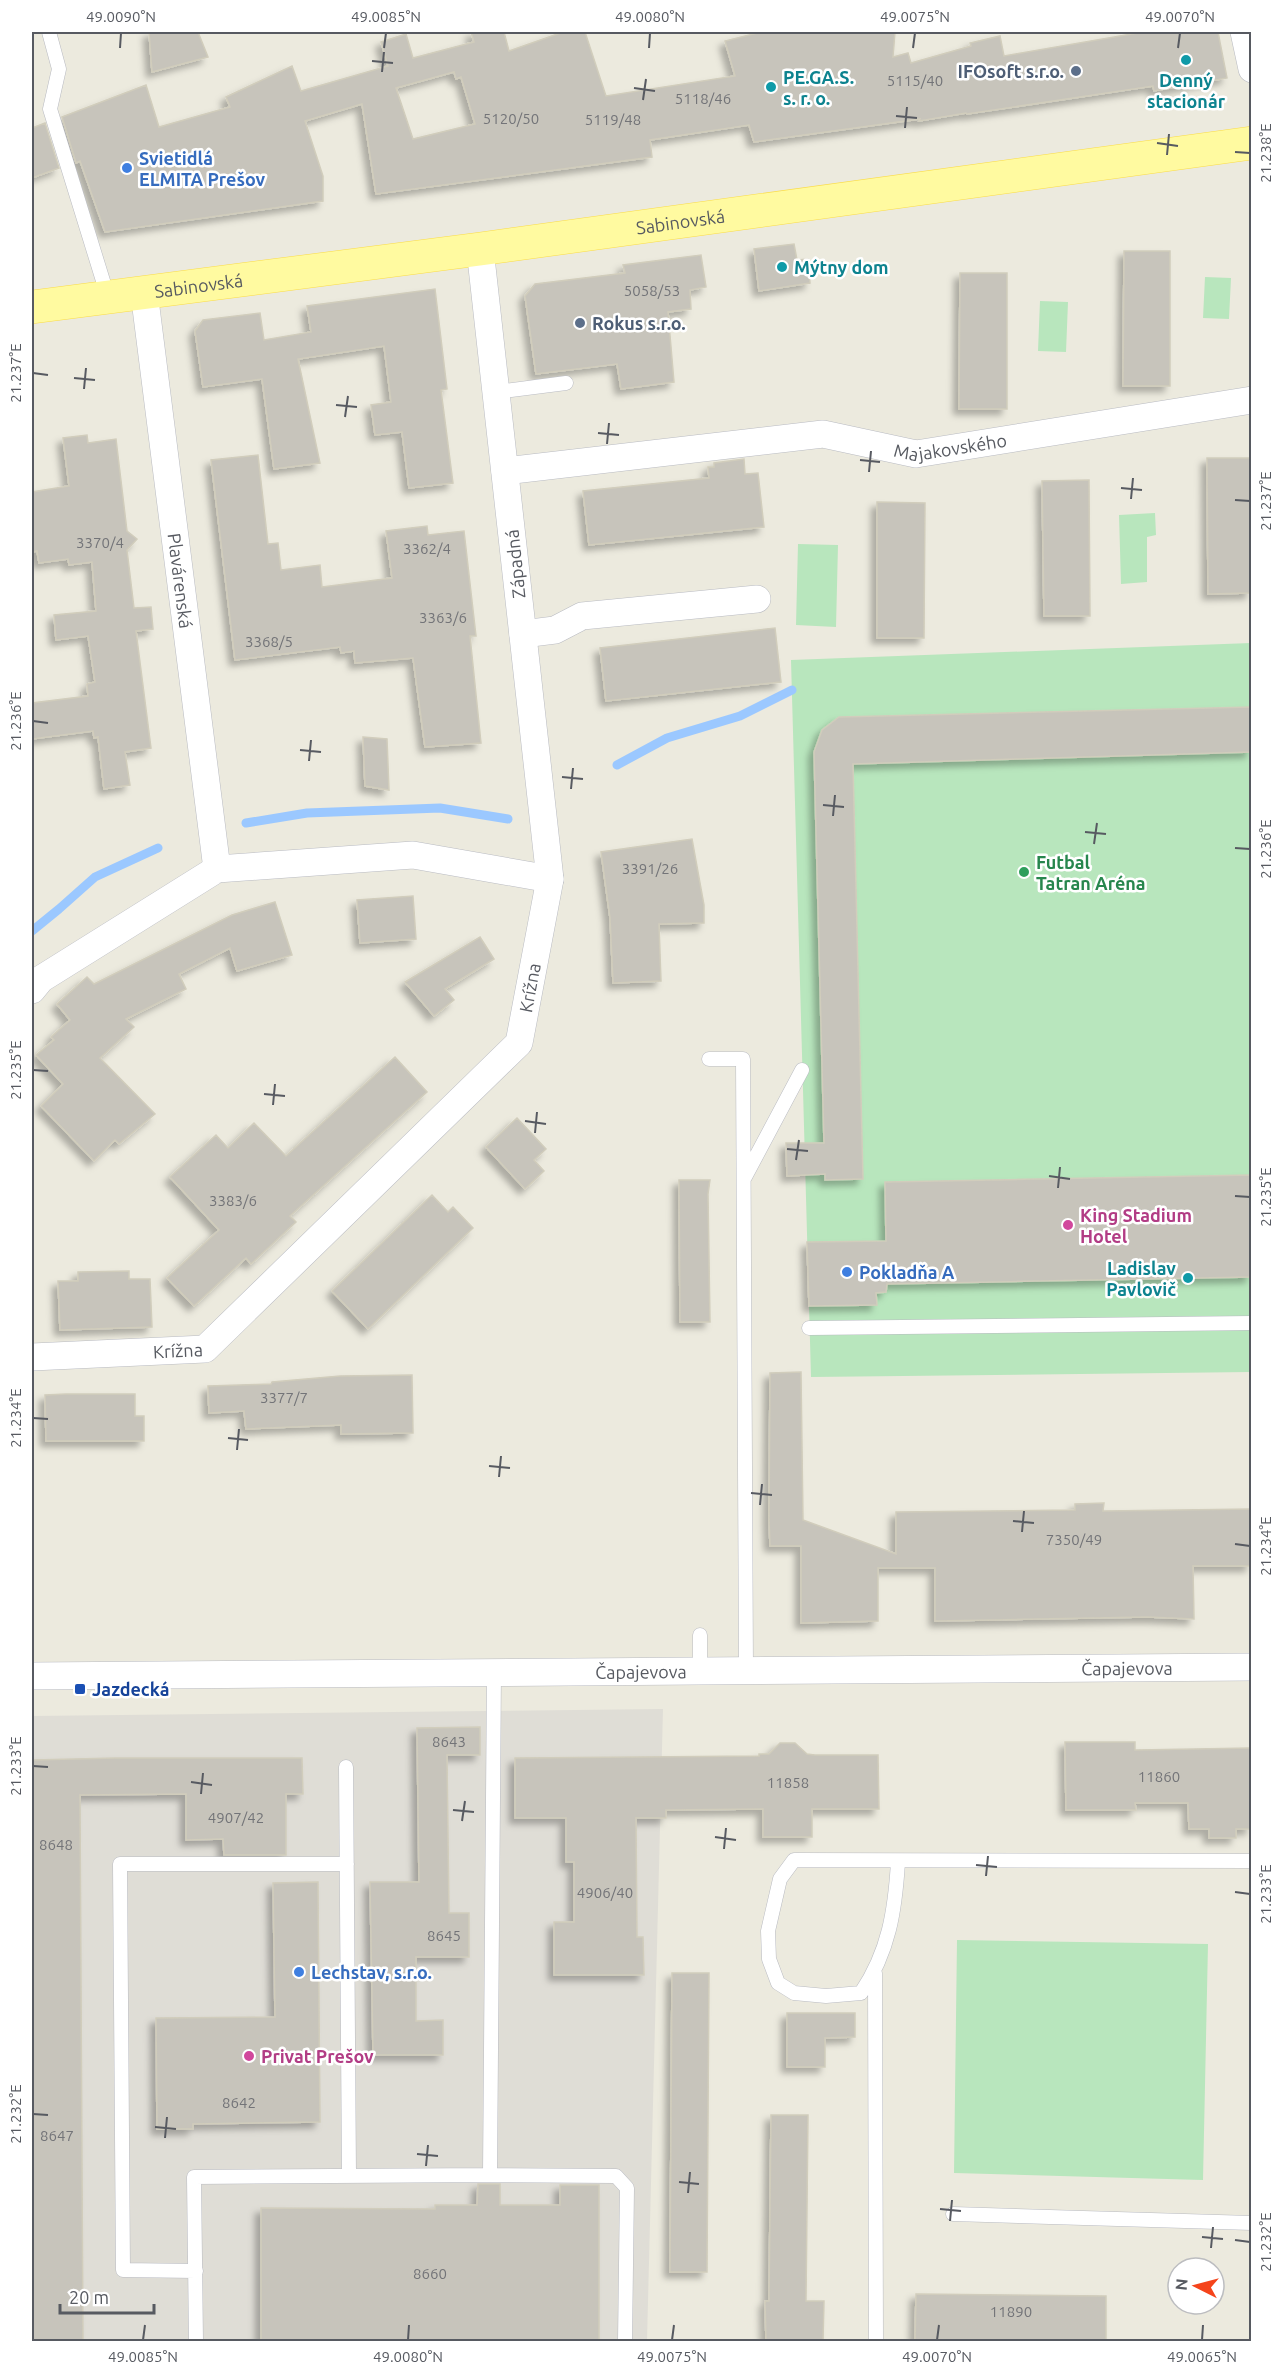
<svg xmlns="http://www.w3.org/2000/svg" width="1283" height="2373" font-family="Ubuntu,sans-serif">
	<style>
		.industrial { fill: #dfddd6 }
		.green { fill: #b8e6bd }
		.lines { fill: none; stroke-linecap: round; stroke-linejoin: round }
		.stream { stroke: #9bc8ff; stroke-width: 9 }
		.building { fill: #c7c4bb; stroke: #d1cdbc; stroke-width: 1.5; fill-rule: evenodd; filter: url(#shadow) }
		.service-casing { stroke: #b9bbc2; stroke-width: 15 }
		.minor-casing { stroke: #b9bbc2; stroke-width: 28 }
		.primary-casing { stroke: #fbdc48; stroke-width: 34 }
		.service { stroke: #fff; stroke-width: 14 }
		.minor { stroke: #fff; stroke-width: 27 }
		.primary { stroke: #fffaa0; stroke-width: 33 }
		.ticks { fill: none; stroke: #575a61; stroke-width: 2 }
		.culture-dot { fill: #0f9aa8; stroke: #fff; stroke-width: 2 }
		.service-dot { fill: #5c6f8a; stroke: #fff; stroke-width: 2 }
		.shop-dot { fill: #3f7fe0; stroke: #fff; stroke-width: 2 }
		.leisure-dot { fill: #2e9e5b; stroke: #fff; stroke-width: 2 }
		.hotel-dot { fill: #d1479c; stroke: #fff; stroke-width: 2 }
		.transit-dot { fill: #1a4fb4; stroke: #fff; stroke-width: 2 }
		.labels { text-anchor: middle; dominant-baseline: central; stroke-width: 5; stroke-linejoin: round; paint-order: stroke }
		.number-label { font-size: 15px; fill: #737478 }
		.service-label { font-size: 18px; font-weight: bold; fill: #4e5e75; stroke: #fff; text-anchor: end }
		.culture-label { font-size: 18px; font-weight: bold; fill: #0d838f; stroke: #fff; text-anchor: start }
		.shop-label { font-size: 18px; font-weight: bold; fill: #366cbe; stroke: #fff; text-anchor: start }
		.street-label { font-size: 18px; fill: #575a61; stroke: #fff }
		.leisure-label { font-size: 18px; font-weight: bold; fill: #27864d; stroke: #fff; text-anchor: start }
		.hotel-label { font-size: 18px; font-weight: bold; fill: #b23c85; stroke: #fff; text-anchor: start }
		.transit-label { font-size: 18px; font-weight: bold; fill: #164399; stroke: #fff; text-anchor: start }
		.neatline { fill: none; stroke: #575a61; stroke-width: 2 }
		.ticks-label { font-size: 15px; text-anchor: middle; fill: #575a61 }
	</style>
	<defs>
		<filter id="shadow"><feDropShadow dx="-5.5" dy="5.5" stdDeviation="3" flood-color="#0004"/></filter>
	</defs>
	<rect width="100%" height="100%" fill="#eceade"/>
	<path class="industrial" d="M663 1709 647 2341H32V1716Z"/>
	<path class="green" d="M1205 277 1231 278 1229 319 1203 318Z
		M1040 301 1068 302 1066 352 1038 351Z
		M1155 513 1156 535 1147 537V582L1121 584 1119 515Z
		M798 544 838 545 836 627 796 625Z
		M1251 643V1372L811 1377 791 660Z
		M957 1940 1208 1944 1203 2180 954 2173Z"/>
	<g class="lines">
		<path class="stream" d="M617 765 667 738 740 716 792 690
			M246 823 307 813 440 808 508 819
			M32 931 59 909 95 877 158 848"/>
	</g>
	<path class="building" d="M149 32H198L208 57 152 72Z
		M471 32H504L509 51 563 32H585L606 96 735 76 725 41 761 32H895L893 57 908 53 911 63 971 46 970 43 1000 36 1004 56 1143 32H1218L1227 78 1154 91 1153 86 967 114 966 113 919 121 920 119 754 142 749 125 650 140 652 157 376 194 362 104 305 121 323 176V201L105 232 80 161 76 163 62 117 146 85 159 127 230 107 226 97 292 66 301 91 388 66 381 42 406 34 413 58 474 42ZM454 72 456 79 461 77 475 124 413 139 396 88Z
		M45 123 59 168 32 178V128Z
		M794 244 797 260 808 259 810 283 759 291 754 249Z
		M1124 251H1170V386H1123Z
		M701 255 706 287 690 290 691 309 668 312 674 382 621 389 617 364 536 374 525 296 535 284 625 273 623 265Z
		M960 273H1007V409H959Z
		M435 289 447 389 441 390 453 483 409 488 402 432 375 435 371 405 391 402 384 346 298 359 320 463 274 469 262 379 203 387 195 331 203 320 260 313 264 340 311 332 307 306Z
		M87 435 88 443 116 439 127 531 137 539 127 550 134 608 151 607 153 629 136 631 151 748 125 752 130 785 104 789 98 737 94 738 93 731 32 739V703L88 696 87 684 95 682 88 636 56 640 54 615 96 611 92 562 69 565 68 559 39 563 37 551 32 552V492L69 486 63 438Z
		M258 455 268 544 278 543 281 570 320 565 322 587 392 578 386 531 427 526 428 535 464 531 476 636H470L481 743 425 747 413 658 355 663 354 651 341 653 340 647 235 660 211 460Z
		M1207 458H1251V593L1208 594Z
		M744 459 745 474 758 473 764 527 589 545 583 491 709 478 708 467H714V463Z
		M1089 480 1090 616H1044L1042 481Z
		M877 502 925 503 924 638H877Z
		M775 628 781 682 606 701 600 648Z
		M1251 707V752L853 764 863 1179 825 1180V1174L787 1176 786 1143H824L814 752 822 730 839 717Z
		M363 737 387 739 389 790 365 786Z
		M692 839 704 905V923L659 924 661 981 613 983 610 918 601 852Z
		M413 896 416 939 360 943 357 900Z
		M275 902 292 955 237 971 230 948 179 974 186 989 126 1019 134 1027 100 1058 155 1114 119 1144 115 1140 94 1161 41 1106 63 1084 36 1055 54 1040 51 1037 70 1020 57 1004 87 977 94 984 232 915Z
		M480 937 494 959 445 989 454 1000 434 1016 405 982Z
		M395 1057 427 1092 290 1216 296 1222 251 1264 246 1258 194 1306 167 1278 219 1230 170 1177 216 1135 228 1148 254 1123 286 1156Z
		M517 1118 546 1149 534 1160 544 1171 525 1189 486 1147Z
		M1251 1175V1277L887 1284 886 1292 876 1293 877 1305 809 1306 807 1242 886 1241 885 1182Z
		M679 1180H710L708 1194 710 1322H680Z
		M432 1195 448 1212 453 1207 473 1228 368 1329 332 1291Z
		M129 1271V1279H150L152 1327 60 1330 58 1281H78V1272Z
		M801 1372 803 1520 896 1554V1512L1075 1510V1504L1104 1503 1103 1511 1251 1509V1566H1193L1194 1619 1147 1617 935 1621V1568H878V1621L801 1623V1546H770L769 1519 770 1373Z
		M412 1375 413 1433 341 1434V1425L246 1429 244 1411 209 1413 208 1386 271 1384 272 1382 340 1376Z
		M66 1394H135V1416H144V1441H46L45 1395Z
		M480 1727V1755H447L449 1913H469V1957H416V2021L443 2020V2055H373L370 1882H419L417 1728Z
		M1065 1742H1135V1750L1251 1748V1829H1236V1838H1209V1829H1189L1188 1803H1135L1136 1810H1066Z
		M780 1743H795L807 1754 815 1755H878L879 1809H812V1837H763V1809L666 1810V1818H636L637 1937H643L644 1975H554V1922H574V1862H566V1818H515V1758L759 1756V1754H769Z
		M115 1758H302L303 1794H286V1855H224L223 1839 186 1840V1794L80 1795 83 2342H32V1760Z
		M318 1882 320 2122 193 2124V2129H157L156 2018 275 2017 273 1883Z
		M672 1973H709L707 2272H670Z
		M787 2013H855V2037L825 2038V2067H787Z
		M771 2115H808L806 2301H824L823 2342H766L765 2301H769Z
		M478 2184H500V2205H560V2185H599V2342H261V2208L435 2209V2205H477Z
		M916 2294 1106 2296V2342H915Z"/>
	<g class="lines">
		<defs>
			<path id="service" d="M49 32 59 69 50 109 108 297
				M496 392 566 383
				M709 1059H743L746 1670
				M745 1177 802 1070
				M809 1328 1252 1323
				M700 1635V1671
				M346 1767 349 2176
				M898 1862C895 1911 889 1951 861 1993L826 1996 794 1993 778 1983 769 1959 768 1931 780 1879 794 1860 1252 1861
				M875 1973 876 2342
				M490 2175 616 2176 627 2188 625 2342
				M953 2214 1252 2223
				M196 2271 123 2270 120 1864H347
				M196 2342 194 2177 490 2175 494 1673"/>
			<g id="minor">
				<path d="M1244 32 1252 69"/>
				<path id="s1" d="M144 292 217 869"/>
				<path id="s2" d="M505 471 823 434 916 454 1252 400"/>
				<path d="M523 634 555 630 582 616 757 599"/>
				<path d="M32 990 41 979 217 869 413 855 550 879"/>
				<path id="s3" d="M32 1357 205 1349 519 1043 550 879 480 249"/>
				<path id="s4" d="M32 1676 1252 1667"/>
			</g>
			<g id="primary">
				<path id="s5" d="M32 307 480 249 1252 143"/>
			</g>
		</defs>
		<use href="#service" class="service-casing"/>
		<use href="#minor" class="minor-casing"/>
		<use href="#primary" class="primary-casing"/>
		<use href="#service" class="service"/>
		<use href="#minor" class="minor"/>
		<use href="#primary" class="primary"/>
	</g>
	<path class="ticks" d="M120 48 121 33M384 48 386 33M649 48 650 33M913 48 915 33M1178 48 1180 33M372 61 393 63M382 72 384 52M634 88 655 91M643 100 646 79M896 116 917 118M905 128 907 107M1157 143 1178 146M1235 152 1250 153M1167 155 1169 134M33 373 48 375M74 378 95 380M84 389 86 368M336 405 357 407M345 417 348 396M598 433 619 435M607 444 609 423M860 460 880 462M869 472 871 451M1121 488 1142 490M1131 499 1133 478M1235 500 1250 501M33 721 48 723M300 750 321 752M309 761 311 740M562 777 583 779M571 789 573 768M823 805 844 807M833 816 835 795M1085 832 1106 834M1094 844 1097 823M1235 848 1250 849M33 1070 48 1071M264 1094 285 1096M273 1105 275 1084M525 1121 546 1124M535 1133 537 1112M787 1149 808 1151M796 1160 799 1140M1049 1176 1070 1179M1058 1188 1060 1167M1235 1196 1250 1197M33 1418 48 1419M228 1438 248 1440M237 1450 239 1429M489 1466 510 1468M499 1477 501 1456M751 1493 772 1495M760 1505 762 1484M1013 1521 1034 1523M1022 1532 1024 1511M1235 1544 1250 1546M33 1766 48 1767M191 1782 212 1785M201 1794 203 1773M453 1810 474 1812M462 1821 465 1801M715 1837 736 1840M724 1849 726 1828M976 1865 997 1867M986 1876 988 1856M1235 1892 1250 1894M33 2114 48 2115M155 2127 176 2129M165 2138 167 2117M417 2154 438 2156M426 2166 428 2145M679 2182 699 2184M688 2193 690 2172M940 2209 961 2211M950 2221 952 2200M1202 2237 1223 2239M1235 2240 1250 2242M1211 2248 1213 2227M143 2340 145 2325M408 2340 409 2325M672 2340 674 2325M937 2340 939 2325M1202 2340 1203 2325"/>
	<g class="culture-dot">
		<circle cx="1186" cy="60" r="6"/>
		<circle cx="771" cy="87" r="6"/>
		<circle cx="782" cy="267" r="6"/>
		<circle cx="1188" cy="1278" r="6"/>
	</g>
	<g class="service-dot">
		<circle cx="1076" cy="71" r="6"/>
		<circle cx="580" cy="323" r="6"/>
	</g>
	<g class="shop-dot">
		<circle cx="127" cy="168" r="6"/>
		<circle cx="847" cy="1272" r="6"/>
		<circle cx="299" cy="1972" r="6"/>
	</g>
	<circle class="leisure-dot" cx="1024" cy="872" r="6"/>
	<g class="hotel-dot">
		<circle cx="1068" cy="1225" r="6"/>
		<circle cx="249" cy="2056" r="6"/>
	</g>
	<rect class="transit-dot" x="74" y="1683" width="12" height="12" rx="3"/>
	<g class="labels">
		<g class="number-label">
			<text x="915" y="80">5115/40</text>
			<text x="703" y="98">5118/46</text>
			<text x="511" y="118">5120/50</text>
			<text x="613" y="119">5119/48</text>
			<text x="652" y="290">5058/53</text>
			<text x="100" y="542">3370/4</text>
			<text x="427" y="548">3362/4</text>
			<text x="443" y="617">3363/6</text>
			<text x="269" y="641">3368/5</text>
			<text x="650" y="868">3391/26</text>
			<text x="233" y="1200">3383/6</text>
			<text x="284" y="1397">3377/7</text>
			<text x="1074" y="1539">7350/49</text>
			<text x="449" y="1741">8643</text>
			<text x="1159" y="1776">11860</text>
			<text x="788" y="1782">11858</text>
			<text x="236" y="1817">4907/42</text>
			<text x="56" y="1844">8648</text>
			<text x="605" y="1892">4906/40</text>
			<text x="444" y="1935">8645</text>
			<text x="239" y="2102">8642</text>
			<text x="57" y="2135">8647</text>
			<text x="430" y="2273">8660</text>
			<text x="1011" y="2311">11890</text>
		</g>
		<g class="service-label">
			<text x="1064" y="71">IFOsoft s.r.o.</text>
			<text x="592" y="323" text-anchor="start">Rokus s.r.o.</text>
		</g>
		<g class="culture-label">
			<text x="783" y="77">PE.GA.S.<tspan x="783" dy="21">s. r. o.</tspan></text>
			<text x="1186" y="80" text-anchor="middle">Denný<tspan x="1186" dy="21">stacionár</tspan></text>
			<text x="794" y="267">Mýtny dom</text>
			<text x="1176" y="1268" text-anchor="end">Ladislav<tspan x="1176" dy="21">Pavlovič</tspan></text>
		</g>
		<g class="shop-label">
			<text x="139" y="158">Svietidlá<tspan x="139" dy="21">ELMITA Prešov</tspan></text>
			<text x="859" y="1272">Pokladňa A</text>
			<text x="311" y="1972">Lechstav, s.r.o.</text>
		</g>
		<g class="street-label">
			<text stroke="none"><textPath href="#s5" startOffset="654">Sabinovská</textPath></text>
			<text stroke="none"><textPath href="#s5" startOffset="168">Sabinovská</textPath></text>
			<text stroke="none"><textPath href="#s2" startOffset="450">Majakovského</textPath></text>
			<text transform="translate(515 564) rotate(-96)">Západná</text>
			<text stroke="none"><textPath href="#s1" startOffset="291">Plavárenská</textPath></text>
			<text stroke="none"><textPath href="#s3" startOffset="668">Krížna</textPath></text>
			<text stroke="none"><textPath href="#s3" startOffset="146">Krížna</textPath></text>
			<text stroke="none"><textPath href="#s4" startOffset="1095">Čapajevova</textPath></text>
			<text stroke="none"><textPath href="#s4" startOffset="609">Čapajevova</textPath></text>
		</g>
		<g class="leisure-label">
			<text x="1036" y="862">Futbal<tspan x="1036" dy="21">Tatran Aréna</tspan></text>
		</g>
		<g class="hotel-label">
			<text x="1080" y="1215">King Stadium<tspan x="1080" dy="21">Hotel</tspan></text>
			<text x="261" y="2056">Privat Prešov</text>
		</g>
		<g class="transit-label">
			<text x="92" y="1689">Jazdecká</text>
		</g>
	</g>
	<rect width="1283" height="2373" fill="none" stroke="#ffffff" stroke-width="66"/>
	<g transform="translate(1196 2286) rotate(276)"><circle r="28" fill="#ffffff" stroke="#bcbdc0" stroke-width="1.5"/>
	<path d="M0-4.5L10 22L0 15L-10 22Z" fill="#f5441b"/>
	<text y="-9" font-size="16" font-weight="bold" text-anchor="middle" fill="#575a61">N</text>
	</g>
	<path d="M60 2304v9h94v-9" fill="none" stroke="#575a61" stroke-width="3"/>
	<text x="69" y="2304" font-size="18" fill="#575a61" stroke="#ffffff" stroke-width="4.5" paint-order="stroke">20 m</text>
	<rect x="33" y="33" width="1217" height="2307" class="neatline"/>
	<g class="ticks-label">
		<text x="121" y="22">49.0090°N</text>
		<text x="386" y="22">49.0085°N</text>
		<text x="650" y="22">49.0080°N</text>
		<text x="915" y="22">49.0075°N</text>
		<text x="1180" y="22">49.0070°N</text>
		<text transform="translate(1266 153) rotate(-90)" y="5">21.238°E</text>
		<text transform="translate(16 373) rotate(-90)" y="5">21.237°E</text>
		<text transform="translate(1266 501) rotate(-90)" y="5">21.237°E</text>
		<text transform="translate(16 721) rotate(-90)" y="5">21.236°E</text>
		<text transform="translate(1266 849) rotate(-90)" y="5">21.236°E</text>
		<text transform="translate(16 1070) rotate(-90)" y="5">21.235°E</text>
		<text transform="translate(1266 1197) rotate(-90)" y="5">21.235°E</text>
		<text transform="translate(16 1418) rotate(-90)" y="5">21.234°E</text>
		<text transform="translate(1266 1546) rotate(-90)" y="5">21.234°E</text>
		<text transform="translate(16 1766) rotate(-90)" y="5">21.233°E</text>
		<text transform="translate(1266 1894) rotate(-90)" y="5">21.233°E</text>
		<text transform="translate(16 2114) rotate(-90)" y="5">21.232°E</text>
		<text transform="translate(1266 2242) rotate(-90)" y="5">21.232°E</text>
		<text x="143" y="2362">49.0085°N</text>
		<text x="408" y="2362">49.0080°N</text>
		<text x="672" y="2362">49.0075°N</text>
		<text x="937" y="2362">49.0070°N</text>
		<text x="1202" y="2362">49.0065°N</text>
	</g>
</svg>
